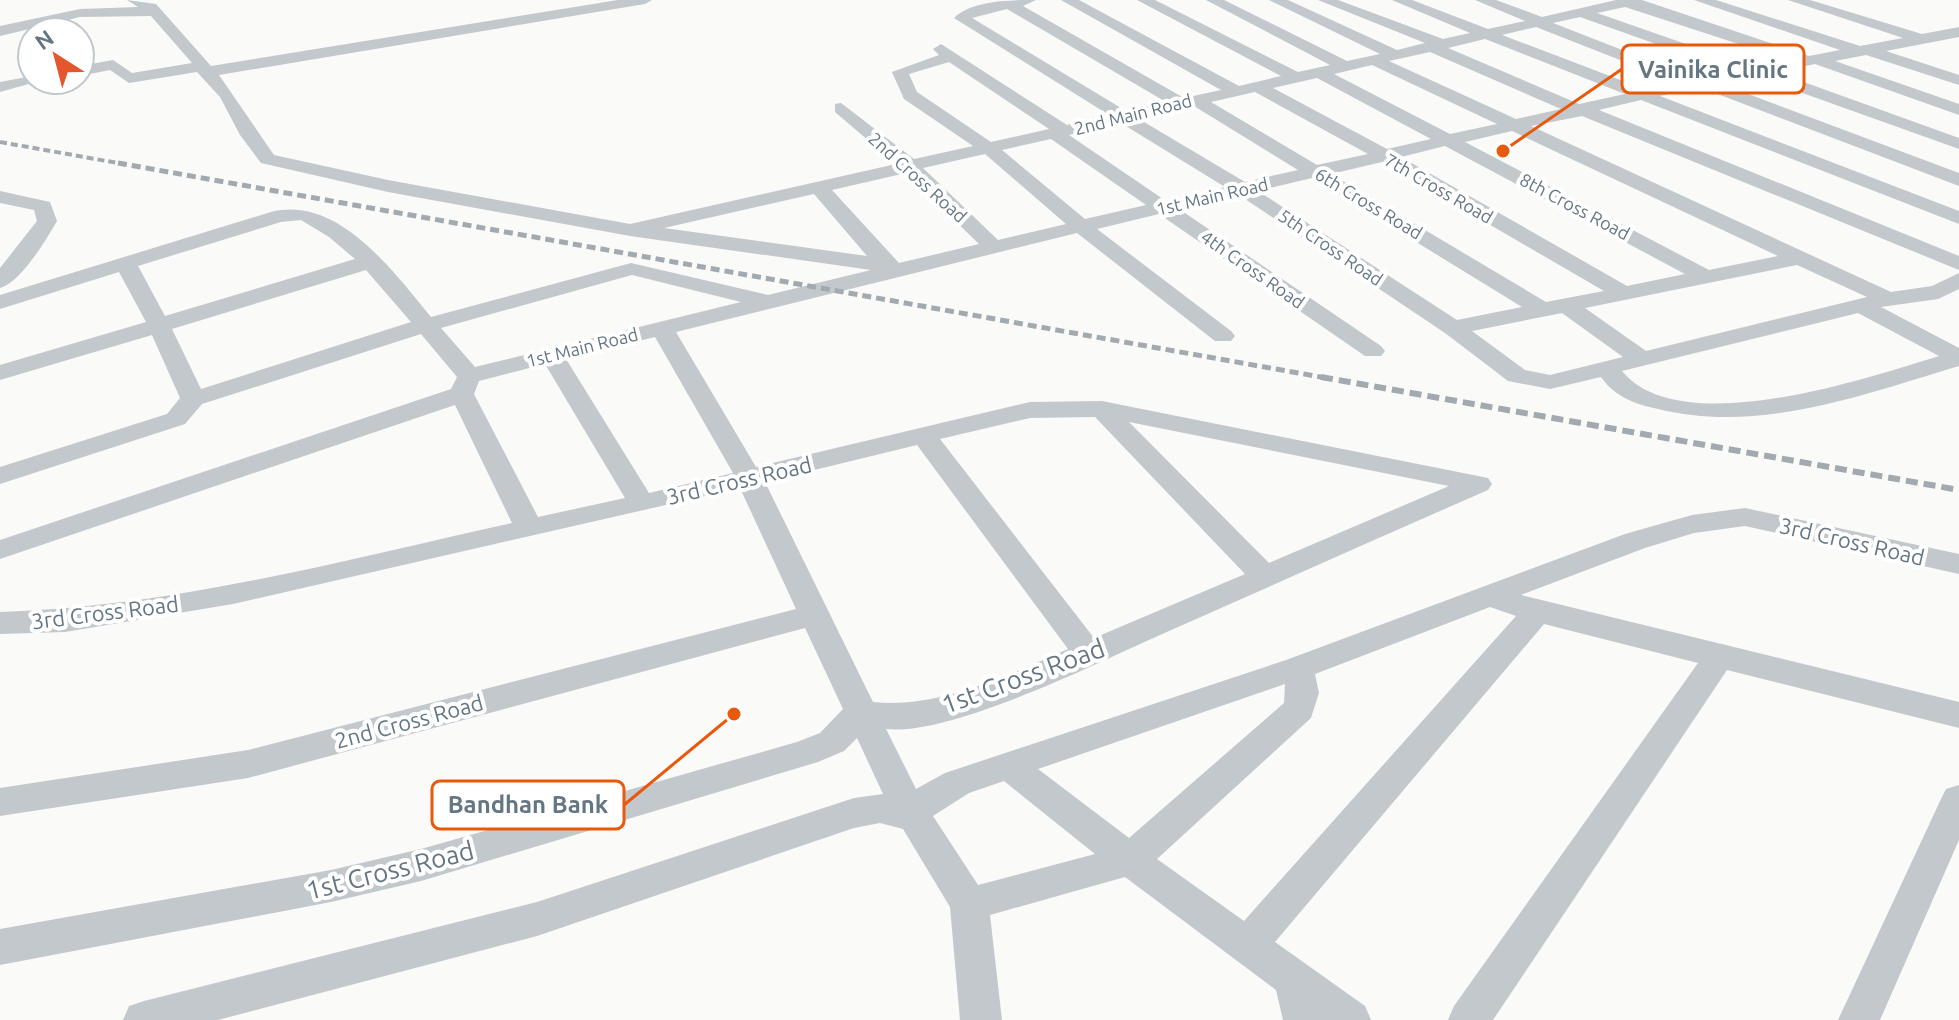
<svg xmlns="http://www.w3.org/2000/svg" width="1959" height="1020" font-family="Ubuntu,sans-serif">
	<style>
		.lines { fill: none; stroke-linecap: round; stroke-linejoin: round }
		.street { fill: #c3c8cc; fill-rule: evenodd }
		.rail-far2 { stroke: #a2aab0; stroke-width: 4; stroke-dasharray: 7 4; stroke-linecap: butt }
		.rail-far1 { stroke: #a2aab0; stroke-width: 5; stroke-dasharray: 9 5; stroke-linecap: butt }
		.rail { stroke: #a2aab0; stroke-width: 6; stroke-dasharray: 12 6; stroke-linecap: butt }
		.labels { text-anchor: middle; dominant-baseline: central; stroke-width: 8; stroke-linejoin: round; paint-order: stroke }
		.far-street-label { font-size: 18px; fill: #657683; stroke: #fff }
		.street-label { font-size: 22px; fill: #657683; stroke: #fff }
		.near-street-label { font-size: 26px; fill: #657683; stroke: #fff }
		.leader { fill: none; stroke: #e8590c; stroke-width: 3 }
		.callout-dot { fill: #e8590c; stroke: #fff; stroke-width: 3 }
		.callout { fill: #fff; stroke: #e8590c; stroke-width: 3 }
		.callout-label { font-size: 24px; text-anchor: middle; font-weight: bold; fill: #657683 }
	</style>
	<rect width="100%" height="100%" fill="#fafaf8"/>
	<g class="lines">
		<path class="street" d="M127 0 156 4 211 66 618 0H652L645 4 219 75 274 155 388 180 630 224 896 164 835 112V104L841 103 914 159 973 146 904 99 892 72 939 55 933 49 941 44 1067 125 1109 115 954 18C972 0 1011 0 1036 0L1023 6 1184 98 1221 90 1061 0H1079L1239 86 1281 76 1137 0H1155L1298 72 1330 65 1206 0H1224L1347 61 1380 54 1269 0H1288L1397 50 1425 43 1318 0H1338L1443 39 1470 33 1392 0H1412L1488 29 1525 21 1475 0H1496L1542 17 1616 0H1642L1809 56 1840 50 1694 0H1716L1860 46 1903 38 1788 0H1810L1922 34 1959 27V37L1886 51 1959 75V85L1866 55 1835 61 1959 104V115L1815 64 1776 72 1959 138V149L1755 76 1719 83 1959 173V186L1699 87 1660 96 1959 211V224L1641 100 1599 110 1959 256V270L1582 116 1531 126 1891 292 1932 286 1959 273V289L1938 299 1881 307 1959 348V366C1862 395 1759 434 1658 409 1635 404 1615 397 1601 377L1550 389 1508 381 1445 333 1239 195 1179 209 1381 346 1385 351 1381 356H1365L1159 214 1097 229 1231 331 1235 336 1231 341H1215L1077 233 676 332 756 467 1030 402 1102 401 1478 476 1488 478 1492 484 1488 490C1378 538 1269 587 1160 635 1097 663 951 736 886 729L916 789 945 773 1286 660 1625 534 1692 515 1745 508 1959 554V574L1745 526 1694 533 1645 548 1521 595 1959 702V728L1727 670 1493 1020H1448L1454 1006 1698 663 1544 624 1275 942 1365 1006 1371 1020H1283L1276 990 1125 877 990 915 1002 1020H960L950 907 903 829 880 823 854 828 537 936 218 1020H123L129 1006 144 1001 537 902 854 798 883 794 857 738 844 751 818 762 421 881 331 902 0 965V929L331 870 421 849 797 742 820 733 843 709 805 628 248 778 0 816V788L248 750 796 609 740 488 233 604 65 632 0 634V612C173 607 344 560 512 523L455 405 0 559V540L451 389 457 377 421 334 202 404 185 424 0 484V467L167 414 180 398 152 335 0 380V365L146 322 119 272 0 309V295L271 212C338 195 393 271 431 317L631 263 768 295 871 270 630 236 388 192 261 163 240 135 220 97 197 72 129 83 110 70 80 76V66L113 60 132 73 192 63 151 16 80 17 0 36V26L80 9 138 7ZM1625 7 1788 60 1752 67 1597 13ZM1007 9 1166 102 1126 111 972 18ZM1580 17 1732 71 1694 78 1553 23ZM1536 27 1676 82 1644 89 1502 35ZM1485 39 1625 94 1579 104 1448 48ZM1430 52 1561 109 1516 119 1389 61ZM949 62 1049 129 991 142 917 92 909 74ZM1372 65 1497 124 1450 134 1334 74ZM1317 78 1431 139 1387 149 1273 88ZM1255 92 1368 154 1317 165 1211 102ZM1194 106 1298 170 1245 182 1139 119ZM1121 123 1225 187 1166 201 1069 135ZM1512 131 1778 256 1709 270 1465 142ZM1051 139 1146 205 1085 219 1002 150ZM1445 146 1685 274 1627 286 1401 157ZM985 154 1066 224 998 240 923 168ZM1382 162 1604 291 1546 302 1331 174ZM906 173 979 244 899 263 832 190ZM1312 178 1522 307 1457 320 1258 191ZM814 194 867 256 664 228ZM301 220 329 237 355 259 165 316 138 266 281 222ZM1797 265 1867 297 1646 351 1585 308ZM366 270 411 322 201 389 172 329ZM632 275 741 302 475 367 441 328ZM1562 313 1623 357 1550 375 1525 370 1472 331ZM1858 313 1939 356C1867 378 1680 442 1622 371ZM655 337 733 473 649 493 566 359ZM545 364 625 498 538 517 474 394 479 381ZM1095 417 1245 574 1094 638 940 439 1030 418ZM1129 422 1449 486 1269 563ZM917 445 1068 649C1008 675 939 709 873 702L765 482ZM1490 607 1516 616 1244 921 1157 859 1311 718 1319 693 1315 674ZM1285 684 1284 703 1129 838 1038 769ZM1004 781 1095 854 978 885 933 816 969 793Z
			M32 76V80H43L0 92V82Z
			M0 191 50 202 57 221C46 240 21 282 0 288V268L37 221 34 210 0 203Z
			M1959 785V840L1880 1020H1838L1941 799 1946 789Z"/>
		<path class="rail-far2" d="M0 142 129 165"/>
		<path class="rail-far1" d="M118 163 1332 379"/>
		<path class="rail" d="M1321 377 1959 490"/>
	</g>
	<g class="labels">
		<g class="far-street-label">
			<text transform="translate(1133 114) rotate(-14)">2nd Main Road</text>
			<text transform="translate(918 177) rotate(42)">2nd Cross Road</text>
			<text transform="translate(1439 188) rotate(30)">7th Cross Road</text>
			<text transform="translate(1212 196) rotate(-13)">1st Main Road</text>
			<text transform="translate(1369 203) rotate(31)">6th Cross Road</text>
			<text transform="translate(1575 206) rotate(28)">8th Cross Road</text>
			<text transform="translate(1331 247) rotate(34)">5th Cross Road</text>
			<text transform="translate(1253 269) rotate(35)">4th Cross Road</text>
			<text transform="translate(582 347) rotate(-14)">1st Main Road</text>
		</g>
		<g class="street-label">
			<text transform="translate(739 480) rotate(-13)">3rd Cross Road</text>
			<text transform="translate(1852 541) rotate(13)">3rd Cross Road</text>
			<text transform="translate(105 612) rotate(-7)">3rd Cross Road</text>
			<text transform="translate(409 721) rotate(-15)">2nd Cross Road</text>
		</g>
		<g class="near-street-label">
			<text transform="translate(1023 676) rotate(-20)">1st Cross Road</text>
			<text transform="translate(390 870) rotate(-14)">1st Cross Road</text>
		</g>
	</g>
	<path class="leader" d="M1503 151L1622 69M734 714L624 805"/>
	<g class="callout-dot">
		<circle cx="1503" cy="151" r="8"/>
		<circle cx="734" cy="714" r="8"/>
	</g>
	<g class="callout">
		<rect x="1622" y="45" width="182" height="48" rx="8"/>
		<rect x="432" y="781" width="192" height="48" rx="8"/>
	</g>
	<g class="callout-label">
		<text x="1713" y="78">Vainika Clinic</text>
		<text x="528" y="813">Bandhan Bank</text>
	</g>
	<g transform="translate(56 56) rotate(324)"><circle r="38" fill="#ffffff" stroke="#c1c8cd" stroke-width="2"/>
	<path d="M0-6L14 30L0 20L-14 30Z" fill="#e4572e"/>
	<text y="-12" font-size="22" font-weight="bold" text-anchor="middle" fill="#657683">N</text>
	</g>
</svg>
